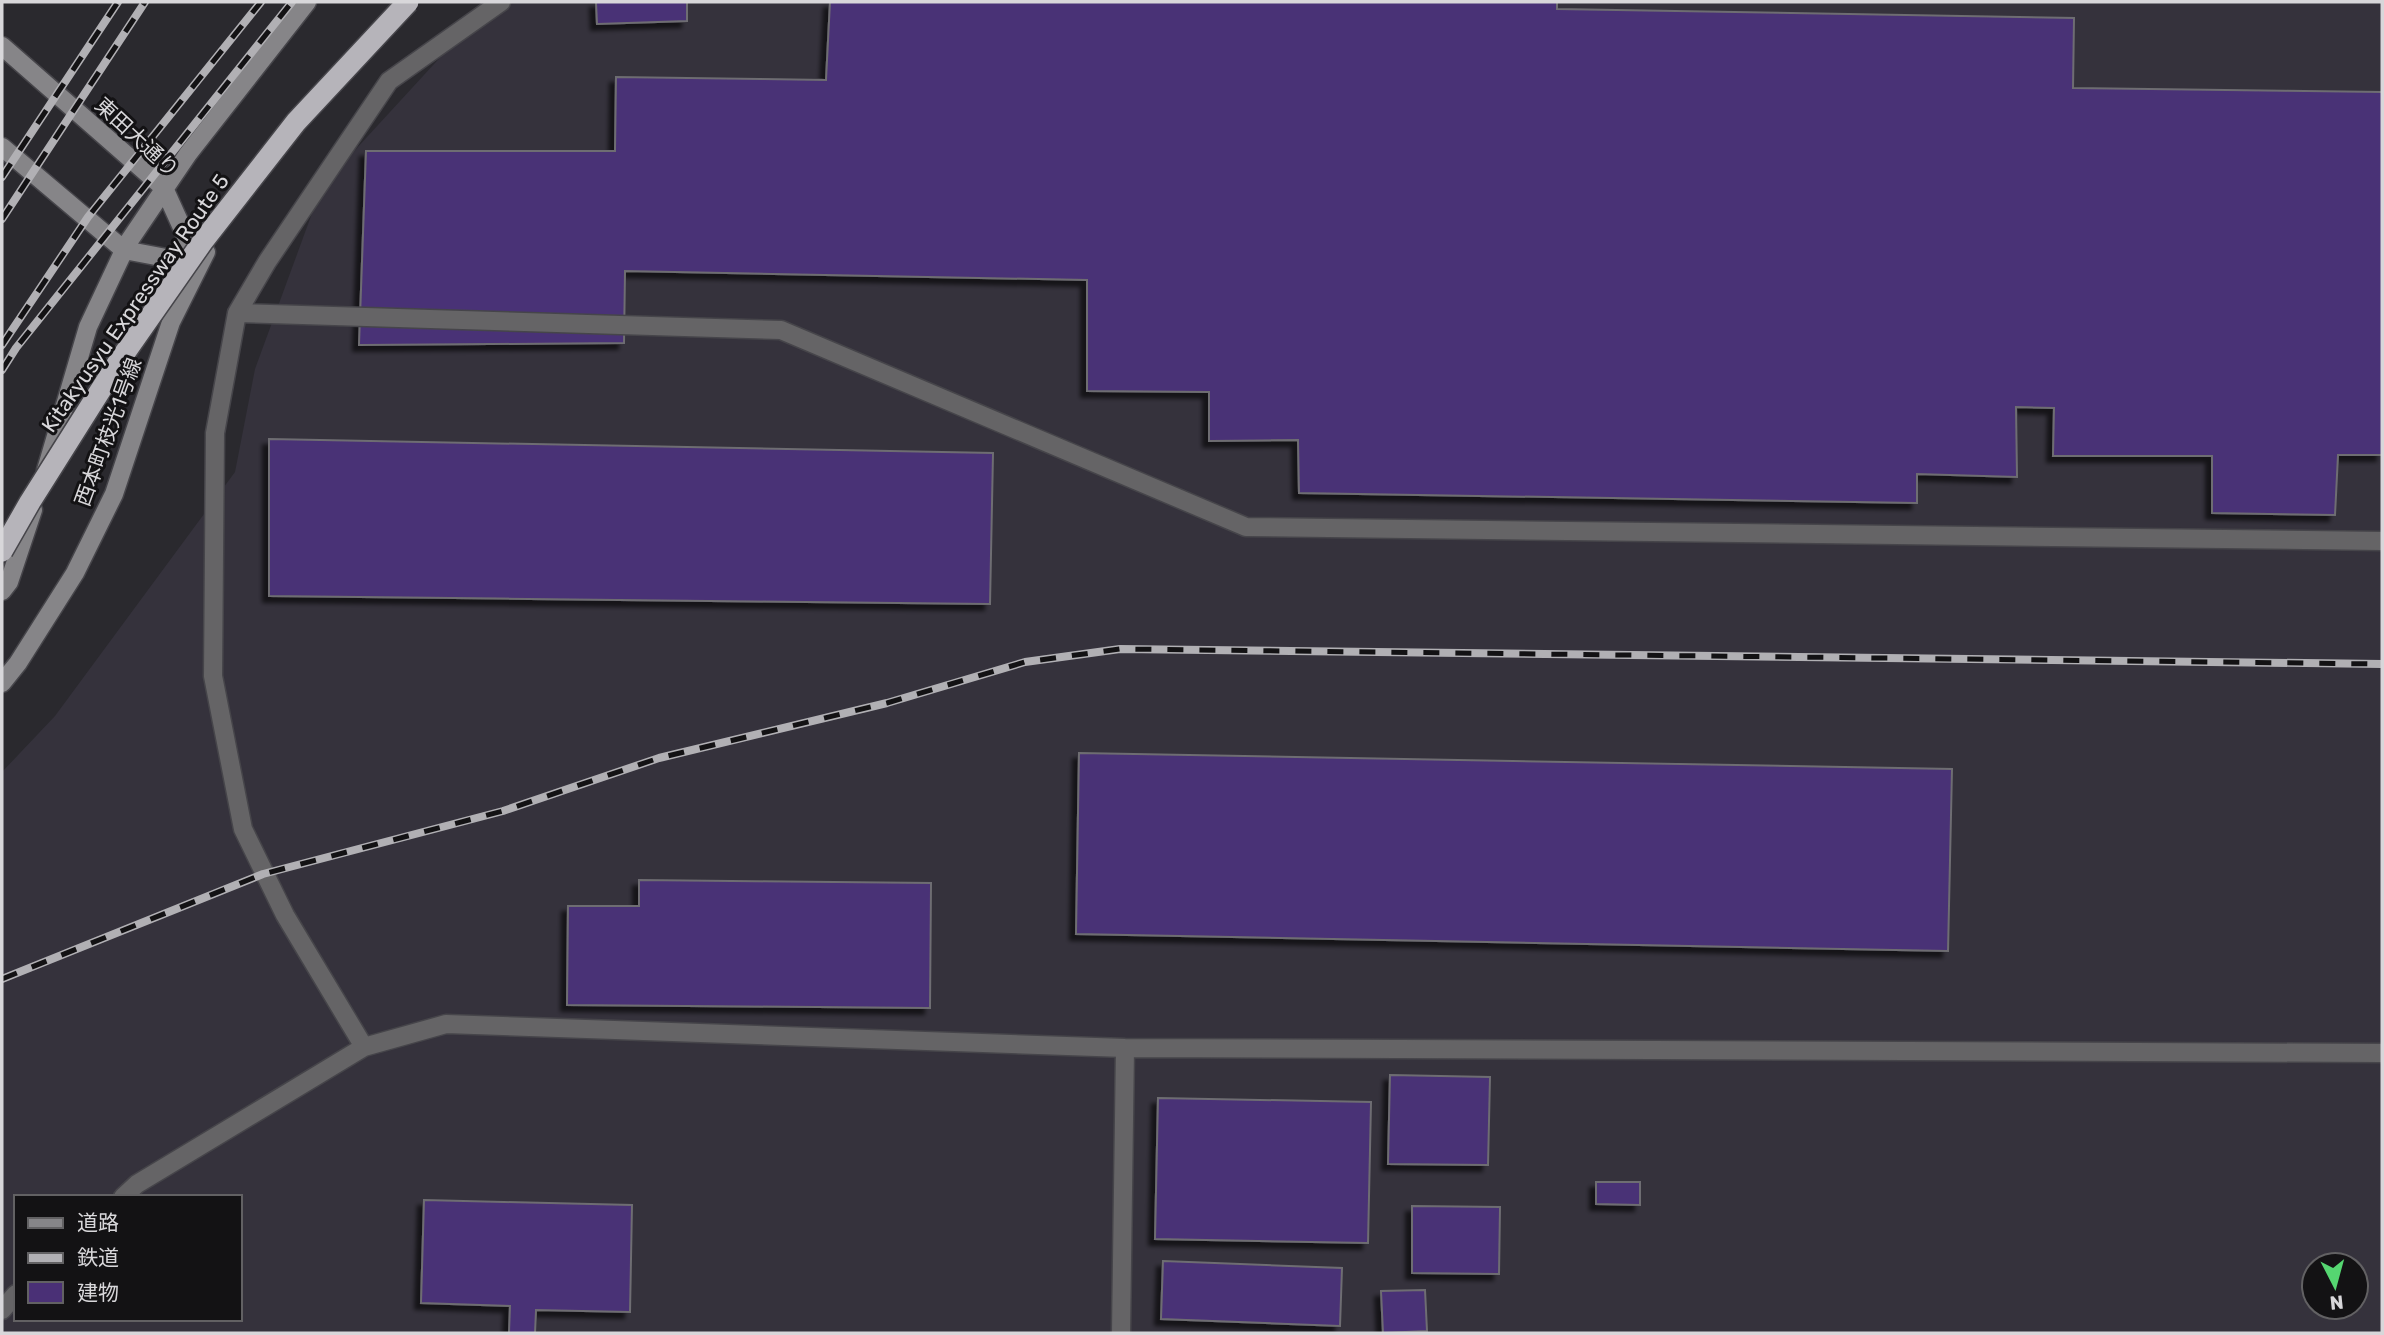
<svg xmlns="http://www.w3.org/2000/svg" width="2384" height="1335" font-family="Rubik,'Noto Sans JP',sans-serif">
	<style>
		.built { fill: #35323c; fill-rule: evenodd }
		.building { fill: #4a3076; stroke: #6e6d72; stroke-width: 2; filter: url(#shadow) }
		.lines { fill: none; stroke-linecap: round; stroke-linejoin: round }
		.street-casing { stroke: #46454a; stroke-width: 21 }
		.secondary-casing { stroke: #46454a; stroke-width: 21 }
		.street { stroke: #656466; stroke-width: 18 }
		.secondary { stroke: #868588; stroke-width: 18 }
		.rail-casing { stroke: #b1b0b4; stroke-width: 8 }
		.rail { stroke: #131214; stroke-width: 5; stroke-dasharray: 16; stroke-linecap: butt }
		.highway-bridge-casing { stroke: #46454a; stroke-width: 24; stroke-linecap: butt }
		.highway-bridge { stroke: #b6b4ba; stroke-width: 21 }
		.labels { text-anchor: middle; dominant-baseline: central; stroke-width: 6; stroke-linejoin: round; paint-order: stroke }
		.street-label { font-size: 21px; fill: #d8d7da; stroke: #131214 }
	</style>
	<defs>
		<filter id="shadow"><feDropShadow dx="-6" dy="6" stdDeviation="2" flood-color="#0009"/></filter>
	</defs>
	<rect width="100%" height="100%" fill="#2a292e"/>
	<path class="built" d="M491 2H2382V1333H2V772L55 716 235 472 255 369 322 186ZM16 1197H240V1319H16ZM2314 1265H2356V1307H2314Z"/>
	<path class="building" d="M596 2H687V21L597 24Z
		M830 2H1557V9L2074 18 2073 88 2382 92V455H2338L2335 515 2212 513V456H2053L2054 408 2016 407 2017 477 1917 474V503L1299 493 1298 440 1209 441V392L1087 391V280L625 271 624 343 359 345 366 151H615L616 77 826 80Z
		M269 439 993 453 990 604 269 596Z
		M1079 753 1952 769 1948 951 1076 934Z
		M639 880 931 883 930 1008 567 1005 568 906H639Z
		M1390 1075 1490 1077 1488 1165 1388 1164Z
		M1158 1098 1371 1102 1368 1243 1155 1239Z
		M1596 1182H1640V1205L1596 1204Z
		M424 1200 632 1205 630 1312 536 1310 535 1333H509L510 1306 421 1303Z
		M1412 1206 1500 1207 1499 1274 1412 1273Z
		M1163 1261 1342 1268 1340 1326 1161 1319Z
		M1425 1290 1427 1331 1383 1333 1381 1291Z"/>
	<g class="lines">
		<defs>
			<path id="street" d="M237 313 781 330 1246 527 2382 541
				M364 1047 446 1024 1125 1048 2382 1053
				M123 1197 137 1184 364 1047 285 915 243 829 213 676 215 433 237 313 267 262 389 81 501 2
				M2 1310 16 1294
				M1121 1333 1125 1048"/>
			<path id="secondary" d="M2 46 164 188 198 263
				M2 147 124 250 198 264
				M46 470 88 327 127 244 188 154 307 2
				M2 591 9 582 33 510
				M2 683 18 663 75 573 114 494 171 322 206 252"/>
		</defs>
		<use href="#street" class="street-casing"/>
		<use href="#secondary" class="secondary-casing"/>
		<use href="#street" class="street"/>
		<use href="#secondary" class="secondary"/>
		<defs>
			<path id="rail" d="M2 177 118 2
				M2 219 145 2
				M2 345 88 217 261 2
				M2 370 16 348 292 2
				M2 979 263 874 503 811 659 758 887 703 1025 662 1120 649 2382 664"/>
		</defs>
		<use href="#rail" class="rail-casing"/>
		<use href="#rail" class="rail"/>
		<defs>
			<path id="highway-bridge" d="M2 551 30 502 117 364 203 241 296 122 408 2"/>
		</defs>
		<use href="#highway-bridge" class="highway-bridge-casing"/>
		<use href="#highway-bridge" class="highway-bridge"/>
	</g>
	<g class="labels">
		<g class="street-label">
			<text transform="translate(137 137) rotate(43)">東田大通り</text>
			<text transform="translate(135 303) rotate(-55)">Kitakyusyu Expressway Route 5</text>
			<text transform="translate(108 432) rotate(-70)">西本町枝光1号線</text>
		</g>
	</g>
	<rect width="2384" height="1335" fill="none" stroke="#d8d7da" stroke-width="7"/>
	<rect x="14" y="1195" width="228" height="126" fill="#131214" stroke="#626163" stroke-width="2"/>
	<rect x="28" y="1218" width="35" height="10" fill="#868588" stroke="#626163" stroke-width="2"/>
	<text x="77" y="1230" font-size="21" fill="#d8d7da">道路</text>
	<rect x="28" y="1253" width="35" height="10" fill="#b1b0b4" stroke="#626163" stroke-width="2"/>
	<text x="77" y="1265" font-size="21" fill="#d8d7da">鉄道</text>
	<rect x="28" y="1282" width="35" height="21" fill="#4a3076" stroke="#626163" stroke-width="2"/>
	<text x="77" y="1300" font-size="21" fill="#d8d7da">建物</text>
	<g transform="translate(2335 1286) rotate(174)"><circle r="33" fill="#131214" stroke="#626163" stroke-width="2"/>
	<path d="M0-5L12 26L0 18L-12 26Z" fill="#55d671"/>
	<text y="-10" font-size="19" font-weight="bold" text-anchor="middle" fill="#d8d7da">N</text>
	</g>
</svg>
